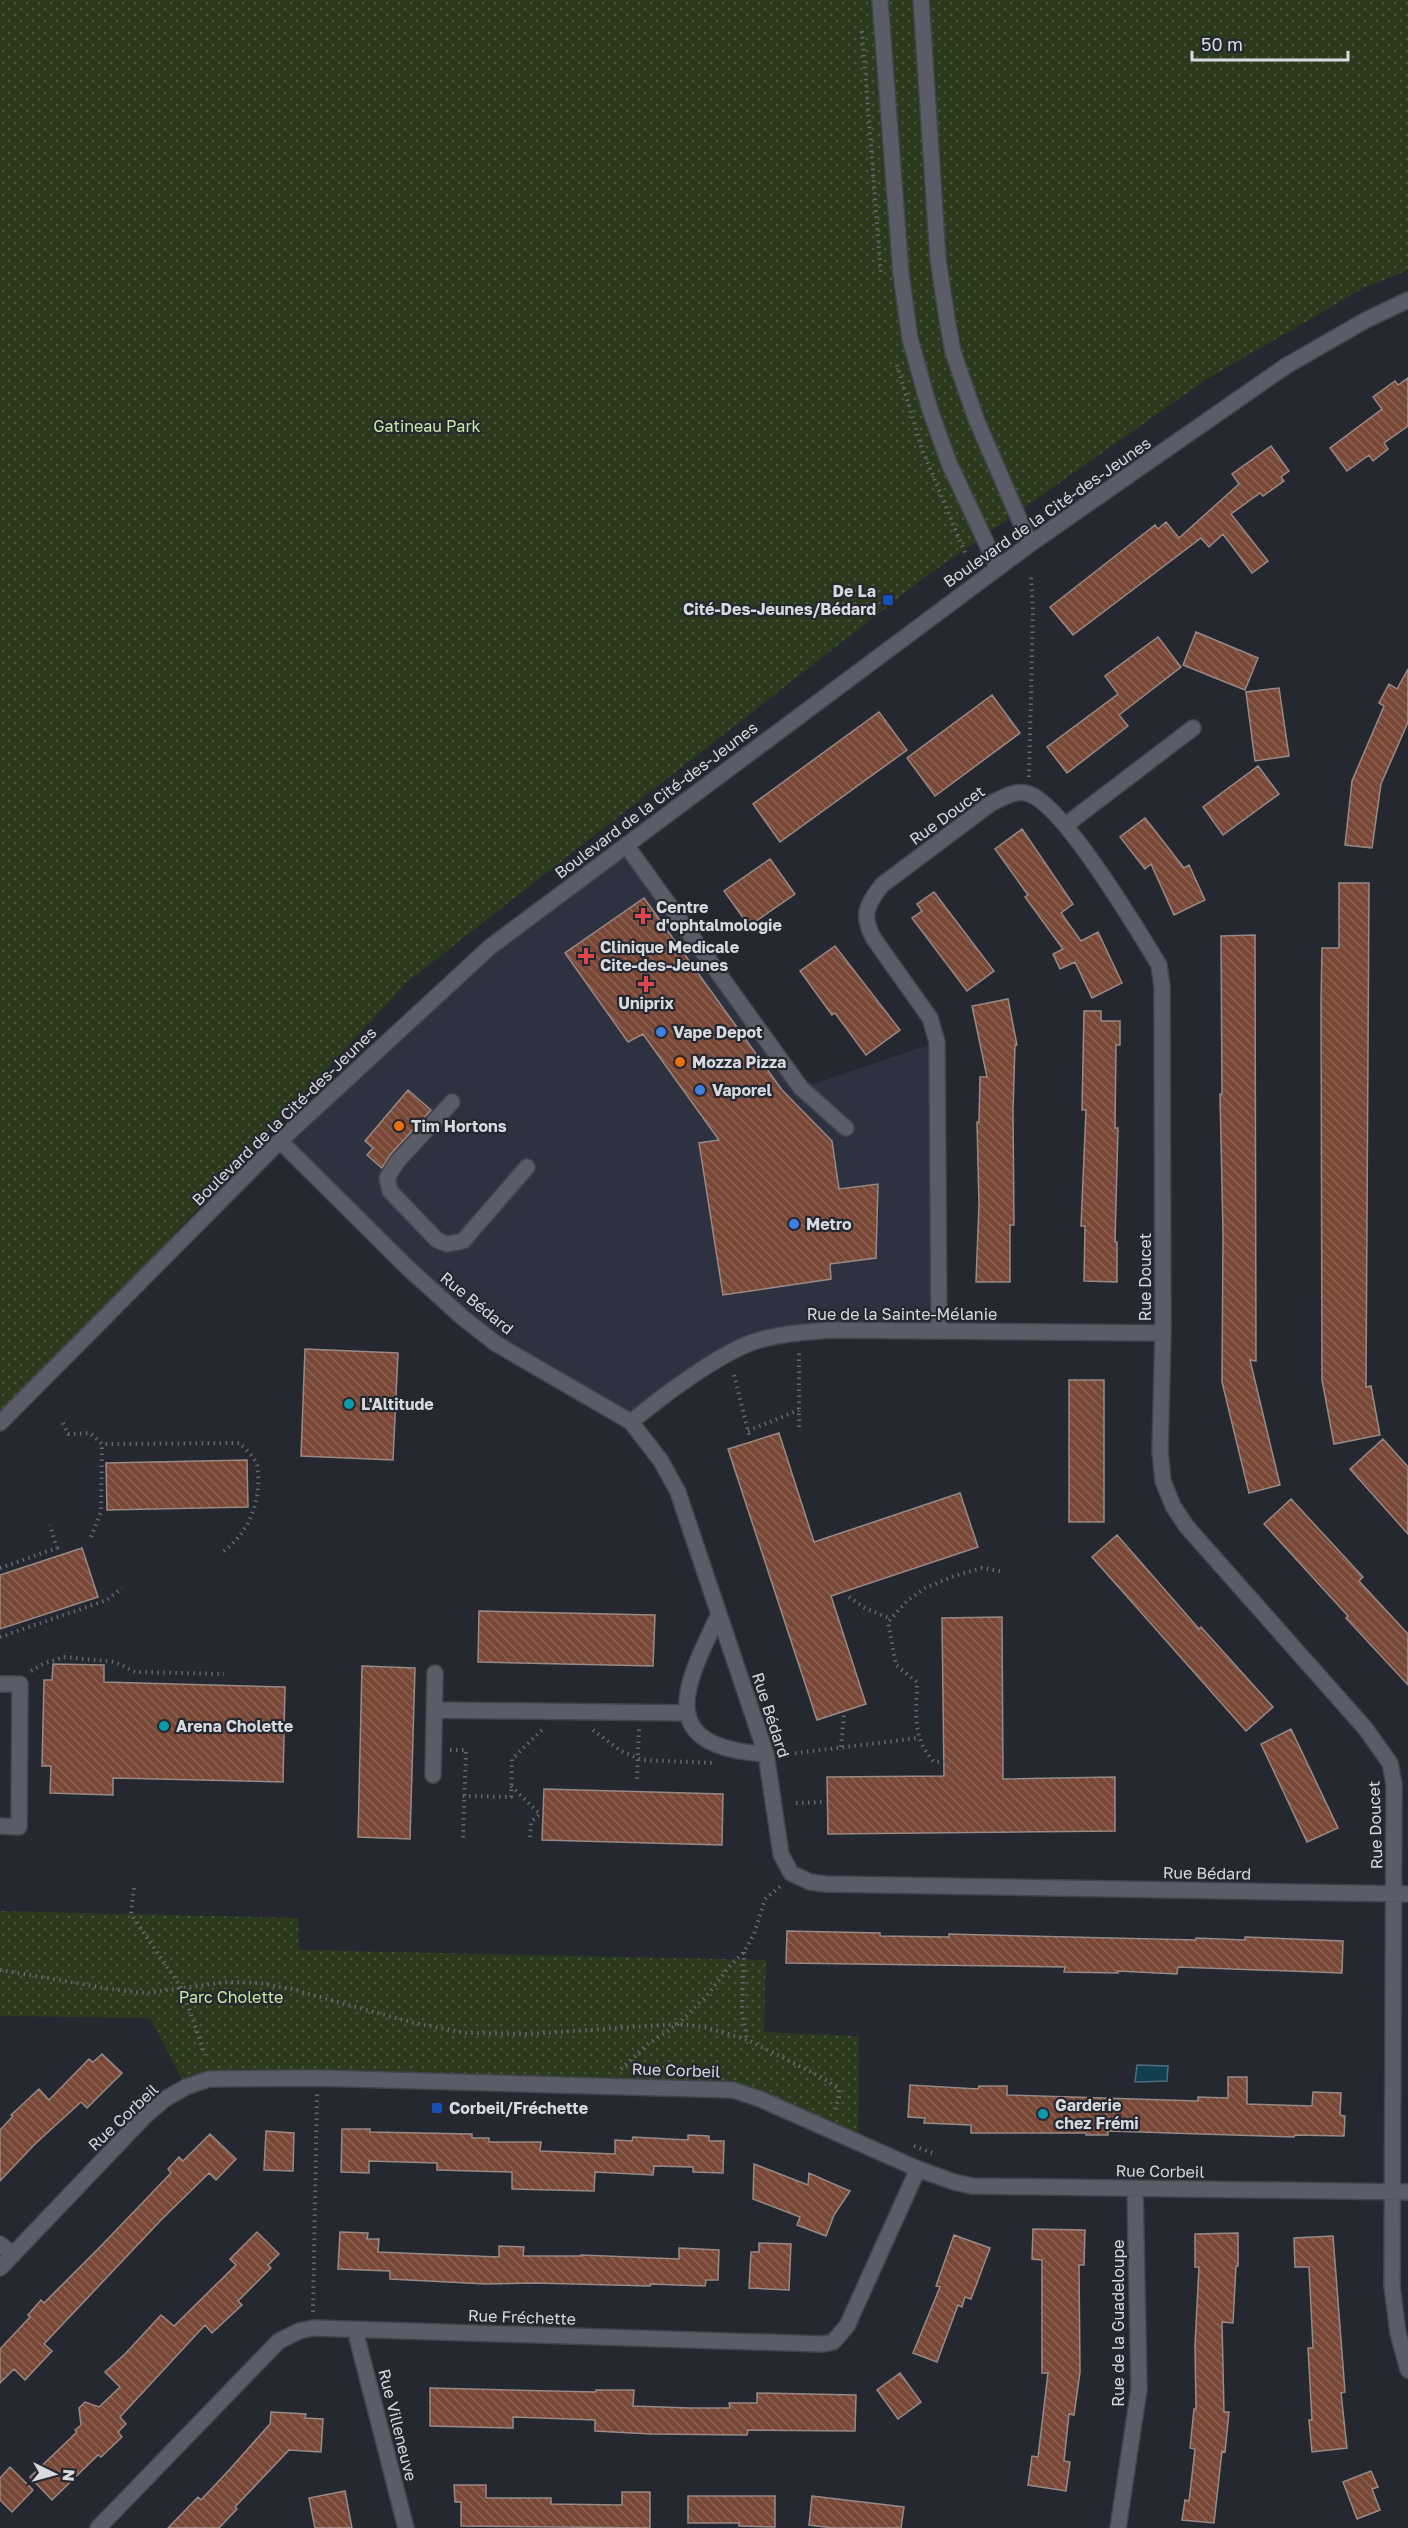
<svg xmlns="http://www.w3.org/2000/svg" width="1408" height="2528" font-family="'Golos Text',sans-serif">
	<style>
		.built { fill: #2e3140 }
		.park { fill: url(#park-dots) }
		.water { fill: #113f52; stroke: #4d6e7d; stroke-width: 1.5 }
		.building { fill: url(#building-back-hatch); stroke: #988a86; stroke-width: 1.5 }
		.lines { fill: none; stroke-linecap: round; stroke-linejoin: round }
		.minor-casing { stroke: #43454d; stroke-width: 18 }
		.path { stroke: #666871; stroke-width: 4; stroke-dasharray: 1.5 4.5; stroke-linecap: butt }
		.minor { stroke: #5a5c67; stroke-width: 15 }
		.transit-dot { fill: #1a4fb4; stroke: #252731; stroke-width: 2 }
		.health-dot { fill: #e0444e; stroke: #252731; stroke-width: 2 }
		.shop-dot { fill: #3f7fe0; stroke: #252731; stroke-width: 2 }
		.food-dot { fill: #e8710a; stroke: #252731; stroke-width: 2 }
		.culture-dot { fill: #0f9aa8; stroke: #252731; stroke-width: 2 }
		.labels { text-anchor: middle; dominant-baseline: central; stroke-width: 4.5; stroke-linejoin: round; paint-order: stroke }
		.park-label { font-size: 16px; fill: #c6eca3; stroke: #252731 }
		.street-label { font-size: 16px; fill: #d8dae0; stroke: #252731 }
		.poi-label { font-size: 16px; font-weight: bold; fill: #d8dae0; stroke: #252731; text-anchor: start }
	</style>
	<defs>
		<pattern id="park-dots" width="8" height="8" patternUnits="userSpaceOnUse" patternTransform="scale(1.5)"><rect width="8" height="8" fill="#2b3a1d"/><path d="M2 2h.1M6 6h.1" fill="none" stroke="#49563e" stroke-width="1.8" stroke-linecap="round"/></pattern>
		<pattern id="building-back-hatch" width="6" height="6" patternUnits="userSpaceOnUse" patternTransform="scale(1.5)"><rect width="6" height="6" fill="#794736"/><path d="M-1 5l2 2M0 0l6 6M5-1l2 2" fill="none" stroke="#8b6153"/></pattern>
	</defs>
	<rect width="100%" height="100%" fill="#252731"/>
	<path class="built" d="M626 845 801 1088 937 1042 939 1330 755 1341 631 1422 495 1343 280 1141 385 1043Z"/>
	<path class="park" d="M0 0H1408V270L1362 289 1207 379 924 578 407 982 0 1423Z
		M0 1911 298 1918 299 1950 766 1960 764 2032 859 2036 858 2142 733 2090 317 2078 186 2087 150 2018 0 2016Z"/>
	<path class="water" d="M1137 2065 1168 2066 1167 2081 1135 2082Z"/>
	<path class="building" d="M1408 378V426L1384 443 1388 449 1373 461 1369 455 1347 471 1330 448 1382 409 1373 397 1395 381 1398 385Z
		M1271 446 1289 471 1281 477 1284 481 1263 496 1260 493 1231 514 1268 561 1252 573 1223 534 1209 547 1201 538 1073 635 1050 607 1155 525 1158 529 1166 522 1179 538 1239 484 1232 474Z
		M1196 632 1258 658 1245 690 1183 665Z
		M1158 637 1181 667 1119 715 1128 726 1067 773 1047 747 1118 694 1105 676Z
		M1408 669V722L1381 784 1372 848 1345 845 1352 781 1384 706 1379 703 1389 684 1397 689Z
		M1279 688 1289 756 1255 761 1246 692Z
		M992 695 1020 733 935 796 907 758Z
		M879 712 907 750 780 842 753 804Z
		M1258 766 1279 794 1223 835 1203 807Z
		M1145 818 1184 868 1189 865 1205 900 1174 915 1151 864 1145 869 1120 837Z
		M1022 829 1073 904 1061 913 1081 941 1098 932 1122 983 1092 998 1075 962 1060 969 1053 954 1063 949 1025 897 1028 895 995 849Z
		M770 859 795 894 749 926 724 891Z
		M1339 883H1369L1366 1387 1371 1386 1380 1435 1334 1444 1322 1380 1321 1001 1322 948H1339Z
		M934 892 994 971 967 991 912 918 922 911 917 904Z
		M644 898 782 1090 832 1141 839 1189 878 1184 876 1258 830 1264 831 1279 723 1295 699 1143 719 1140 643 1034 628 1042 565 953Z
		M1255 935 1256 1361 1250 1360 1280 1485 1249 1493 1222 1382 1223 1234 1220 1094H1222L1221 936Z
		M835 946 900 1030 866 1055 835 1013 832 1015 800 971Z
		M1008 999 1017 1045H1015L1013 1111 1014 1225H1010V1282H976L979 1204 977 1122H979L980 1077H987L972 1006Z
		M1084 1011H1101V1021H1120V1045H1116L1115 1128H1118L1115 1242H1117V1282L1084 1281 1085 1226H1081L1086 1110H1082Z
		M408 1090 431 1110 390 1155 382 1168 367 1155 373 1148 365 1141Z
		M305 1349 398 1353 393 1460 301 1456Z
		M1069 1380H1104V1522H1069Z
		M779 1433 814 1542 960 1493 978 1547 831 1596 866 1704 817 1720 728 1449Z
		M1383 1439 1408 1467V1534L1350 1469Z
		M247 1460 248 1507 107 1510 106 1463Z
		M1291 1499 1363 1577 1359 1581 1408 1634V1685L1346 1618 1348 1616 1264 1524Z
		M1117 1535 1199 1629 1201 1627 1273 1707 1246 1731 1092 1557Z
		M82 1548 98 1597 0 1629V1575Z
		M479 1611 655 1615 653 1666 478 1662Z
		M1002 1617 1003 1779 1115 1777V1831L828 1834 827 1777 944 1776 942 1618Z
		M53 1664 104 1665V1682L285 1687 283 1782 113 1778V1795L50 1793 51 1766H42L44 1680H52Z
		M362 1666 415 1668 410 1839 358 1837Z
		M1291 1729 1338 1828 1307 1842 1261 1744Z
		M544 1789 723 1794 722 1845 542 1840Z
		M787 1931 880 1933V1936L949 1937V1934L1196 1940V1938L1245 1940V1937L1343 1941 1342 1973 1178 1967 1177 1974 1118 1971V1973L1064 1972 1065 1967 786 1963Z
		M102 2054 122 2073 87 2108 81 2102 35 2144 0 2181V2130L13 2116 11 2115 39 2089 49 2100 89 2059 93 2062Z
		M1228 2077H1247V2104L1312 2106 1313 2092 1341 2093 1340 2115 1345 2116 1344 2136 1295 2135 1294 2137 1108 2131V2135H1086V2133H971V2125L924 2123 925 2118 908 2117 910 2085 978 2089 979 2086H1007V2095L1198 2101V2097L1228 2098Z
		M342 2129H370V2132L472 2134V2138H489V2142H541L540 2151 615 2154V2140L632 2141 633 2137 688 2140V2135L709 2136V2141H724L723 2173 693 2172V2167L654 2166 653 2175 595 2172 594 2191 512 2189V2172L437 2170V2163L369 2161V2173L341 2172Z
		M266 2131 294 2133 293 2171 264 2170Z
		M210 2134 236 2159 216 2180 209 2173 161 2220 44 2344 52 2351 25 2380 14 2369 0 2383V2349L30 2317 28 2315 41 2300 44 2303 100 2247 171 2173 168 2169 179 2157 183 2161Z
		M754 2164 808 2185 809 2173 850 2191 834 2215 826 2236 797 2225 800 2217 753 2199Z
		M1033 2229 1085 2230 1084 2265H1079L1080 2372 1074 2415 1069 2414 1064 2461 1070 2462 1066 2491 1028 2485 1032 2456 1038 2457 1048 2373H1042V2260L1032 2259Z
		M257 2232 279 2254 268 2265 271 2268 238 2301 242 2305 212 2333 205 2325 120 2417 126 2424 118 2432 122 2437 101 2457 98 2455 52 2500 30 2477 77 2432 75 2430 81 2425 79 2408 85 2402 99 2407 120 2387 105 2372 125 2354 161 2315 174 2326 236 2265 230 2259Z
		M340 2232 368 2233 367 2239H379L378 2252 499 2257V2246L524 2247 523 2256H581V2255L679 2259V2248L719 2250 718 2280H706L705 2286 650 2284V2286L536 2283 486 2284 390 2279V2271L338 2269Z
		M1238 2233V2266H1236L1233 2323 1222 2322 1224 2412H1229L1225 2452 1222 2451 1214 2523 1182 2520 1185 2500 1189 2501 1195 2449 1190 2448 1194 2409H1196L1195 2345 1199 2267H1195V2234Z
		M954 2235 990 2248 971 2299 965 2297 962 2307 958 2305 937 2362 913 2353 940 2287 936 2286Z
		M1333 2236 1345 2392 1341 2393 1347 2448 1312 2452 1309 2420H1312L1308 2348H1313L1309 2267H1295L1294 2238Z
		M759 2243 791 2244 789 2290 749 2288 751 2252H759Z
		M900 2373 921 2402 898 2419 877 2390Z
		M430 2388 596 2392V2390H634L633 2406 689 2408H730L729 2403H757V2393L856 2395 855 2431 748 2430 747 2435 651 2434 595 2431V2420L513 2417V2428L430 2426Z
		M271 2412 306 2414 305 2418 323 2419 321 2452 289 2450 235 2507 237 2509 219 2528H168L198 2497 201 2500 230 2469 270 2424Z
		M10 2467 33 2490 12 2512 0 2500V2478Z
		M1371 2471 1378 2487 1372 2489 1380 2510 1357 2519 1343 2482Z
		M454 2485H486V2498H551V2504L622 2505V2492H650V2528L461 2526V2502H455Z
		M345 2491 352 2528H315L309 2498Z
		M688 2496H775V2527L739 2526V2523H688Z
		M812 2496 904 2507 901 2528H833L809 2525Z"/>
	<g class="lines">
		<defs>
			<path id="minor" d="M880 0 901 274 910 339 930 410 949 463 998 568
				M921 0 938 259 947 319 953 352 976 419 1030 544
				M1067 824 1193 728
				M626 845 801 1088 846 1128
				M452 1102 397 1162 387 1178 390 1191 437 1240 447 1244 463 1241 527 1167
				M280 1141 408 1268 462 1317 495 1343 631 1422 661 1461 678 1492 687 1519 766 1754 781 1854 791 1873 810 1882 825 1884 1408 1894
				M939 1330 937 1042 930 1018 874 939C861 916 866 905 882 885L990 804C1002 798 1016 789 1029 794 1063 805 1138 930 1159 965L1162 987 1163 1333 1160 1451 1163 1481 1173 1506 1187 1527 1365 1728 1390 1763 1394 1784 1392 2286 1398 2333 1408 2370
				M631 1422C661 1397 719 1353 756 1341 779 1334 805 1332 829 1330L1163 1333
				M0 1423 280 1141 490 947 1030 544 1286 366 1366 320 1408 300
				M719 1614C684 1687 653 1747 766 1754
				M0 1684H20L19 1827 0 1826
				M435 1710 688 1713
				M433 1775 435 1673
				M0 2244 13 2255
				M0 2268 145 2116 165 2099 186 2087 209 2079 317 2078 733 2090 760 2099 918 2169 954 2182 972 2186 1408 2192
				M355 2330 406 2528
				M98 2528 279 2341 299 2331 313 2328 823 2344 833 2342 847 2326 918 2169
				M1118 2528 1139 2389 1135 2189"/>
		</defs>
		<use href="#minor" class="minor-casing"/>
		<path class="path" d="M862 31 881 274
			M897 365 922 449 965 553
			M1029 777 1033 610 1031 577
			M734 1375 750 1439
			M63 1423 68 1434 90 1433 102 1444 240 1443C245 1449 255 1458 257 1465 263 1499 249 1534 221 1553
			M799 1427V1353
			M748 1431 799 1410
			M91 1537 101 1512 102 1444
			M0 1568 57 1548 50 1525
			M849 1597 865 1608 891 1619
			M0 1637 107 1600 122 1588
			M31 1671 43 1664 64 1657 115 1662 135 1672 224 1674
			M593 1730 621 1751 642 1760 714 1763
			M841 1747 844 1714
			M450 1750H466L463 1838
			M789 1754 918 1738
			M951 1761 934 1762C911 1736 917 1714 917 1682L896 1665 888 1622 907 1601 925 1588 954 1576 982 1568 1000 1571
			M637 1779 639 1728
			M511 1786 540 1814 531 1822 530 1840
			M463 1796 511 1797 512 1759 543 1729
			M796 1803 824 1802
			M134 1888 131 1914 182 1989 205 2055
			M744 1952 742 2012 747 2039
			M0 1970 117 1990 146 1993 227 1982 259 1983 291 1989 410 2022 465 2033 530 2034 678 2024 704 2027 748 2040 821 2077 839 2089V2098L833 2113
			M621 2069 648 2044 678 2024 709 1993 728 1968 744 1952 754 1934 765 1899 782 1885
			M914 2146 935 2154
			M313 2312 317 2094"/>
		<use href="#minor" class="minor"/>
	</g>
	<g class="transit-dot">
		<rect x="882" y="594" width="12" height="12" rx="3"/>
		<rect x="431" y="2102" width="12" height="12" rx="3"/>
	</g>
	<g class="health-dot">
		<path d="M640 907h6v6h6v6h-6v6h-6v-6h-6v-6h6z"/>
		<path d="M583 947h6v6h6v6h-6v6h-6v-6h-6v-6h6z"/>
		<path d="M643 975h6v6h6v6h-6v6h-6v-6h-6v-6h6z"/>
	</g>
	<g class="shop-dot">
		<circle cx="661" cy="1032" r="6"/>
		<circle cx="700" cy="1090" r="6"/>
		<circle cx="794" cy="1224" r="6"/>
	</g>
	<g class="food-dot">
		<circle cx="680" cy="1062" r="6"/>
		<circle cx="399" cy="1126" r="6"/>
	</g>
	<g class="culture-dot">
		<circle cx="349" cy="1404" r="6"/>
		<circle cx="164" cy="1726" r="6"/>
		<circle cx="1043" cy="2114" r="6"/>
	</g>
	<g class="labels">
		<g class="park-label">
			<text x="427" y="426">Gatineau Park</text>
			<text x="231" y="1997">Parc Cholette</text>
		</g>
		<g class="street-label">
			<text transform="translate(1047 512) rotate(-35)">Boulevard de la Cité-des-Jeunes</text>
			<text transform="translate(656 800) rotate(-37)">Boulevard de la Cité-des-Jeunes</text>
			<text transform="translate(947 815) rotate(-36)">Rue Doucet</text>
			<text transform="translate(284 1116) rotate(-44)">Boulevard de la Cité-des-Jeunes</text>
			<text transform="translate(1145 1277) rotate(-90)">Rue Doucet</text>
			<text transform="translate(477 1303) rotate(39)">Rue Bédard</text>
			<text x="902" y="1314">Rue de la Sainte-Mélanie</text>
			<text transform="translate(771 1715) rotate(72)">Rue Bédard</text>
			<text transform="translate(1375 1825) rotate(-92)">Rue Doucet</text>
			<text transform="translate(1207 1873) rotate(1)">Rue Bédard</text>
			<text transform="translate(676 2070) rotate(2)">Rue Corbeil</text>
			<text transform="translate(123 2117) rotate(-43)">Rue Corbeil</text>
			<text transform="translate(1160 2171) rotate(1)">Rue Corbeil</text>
			<text transform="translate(522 2317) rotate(2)">Rue Fréchette</text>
			<text transform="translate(1118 2323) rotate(-90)">Rue de la Guadeloupe</text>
			<text transform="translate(398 2425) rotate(76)">Rue Villeneuve</text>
		</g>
		<g class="poi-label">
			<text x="876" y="591" text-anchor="end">De La<tspan x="876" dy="18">Cité-Des-Jeunes/Bédard</tspan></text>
			<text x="656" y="907">Centre<tspan x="656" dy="18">d'ophtalmologie</tspan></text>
			<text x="600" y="947">Clinique Medicale<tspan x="600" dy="18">Cite-des-Jeunes</tspan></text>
			<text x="646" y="1003" text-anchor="middle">Uniprix</text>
			<text x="673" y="1032">Vape Depot</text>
			<text x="692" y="1062">Mozza Pizza</text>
			<text x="712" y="1090">Vaporel</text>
			<text x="411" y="1126">Tim Hortons</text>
			<text x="806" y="1224">Metro</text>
			<text x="361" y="1404">L'Altitude</text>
			<text x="176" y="1726">Arena Cholette</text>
			<text x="1055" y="2105">Garderie<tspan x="1055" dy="18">chez Frémi</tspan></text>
			<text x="449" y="2108">Corbeil/Fréchette</text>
		</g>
	</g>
	<g transform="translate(54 2474) rotate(95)" stroke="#252731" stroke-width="4.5" paint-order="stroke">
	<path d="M0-4.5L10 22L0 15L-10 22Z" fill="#d8dae0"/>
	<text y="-9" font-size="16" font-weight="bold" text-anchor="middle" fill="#d8dae0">N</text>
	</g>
	<path d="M1192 51v9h156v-9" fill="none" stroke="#d8dae0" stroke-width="3"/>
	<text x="1201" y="51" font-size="18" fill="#d8dae0" stroke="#252731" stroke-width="4.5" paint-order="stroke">50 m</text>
</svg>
